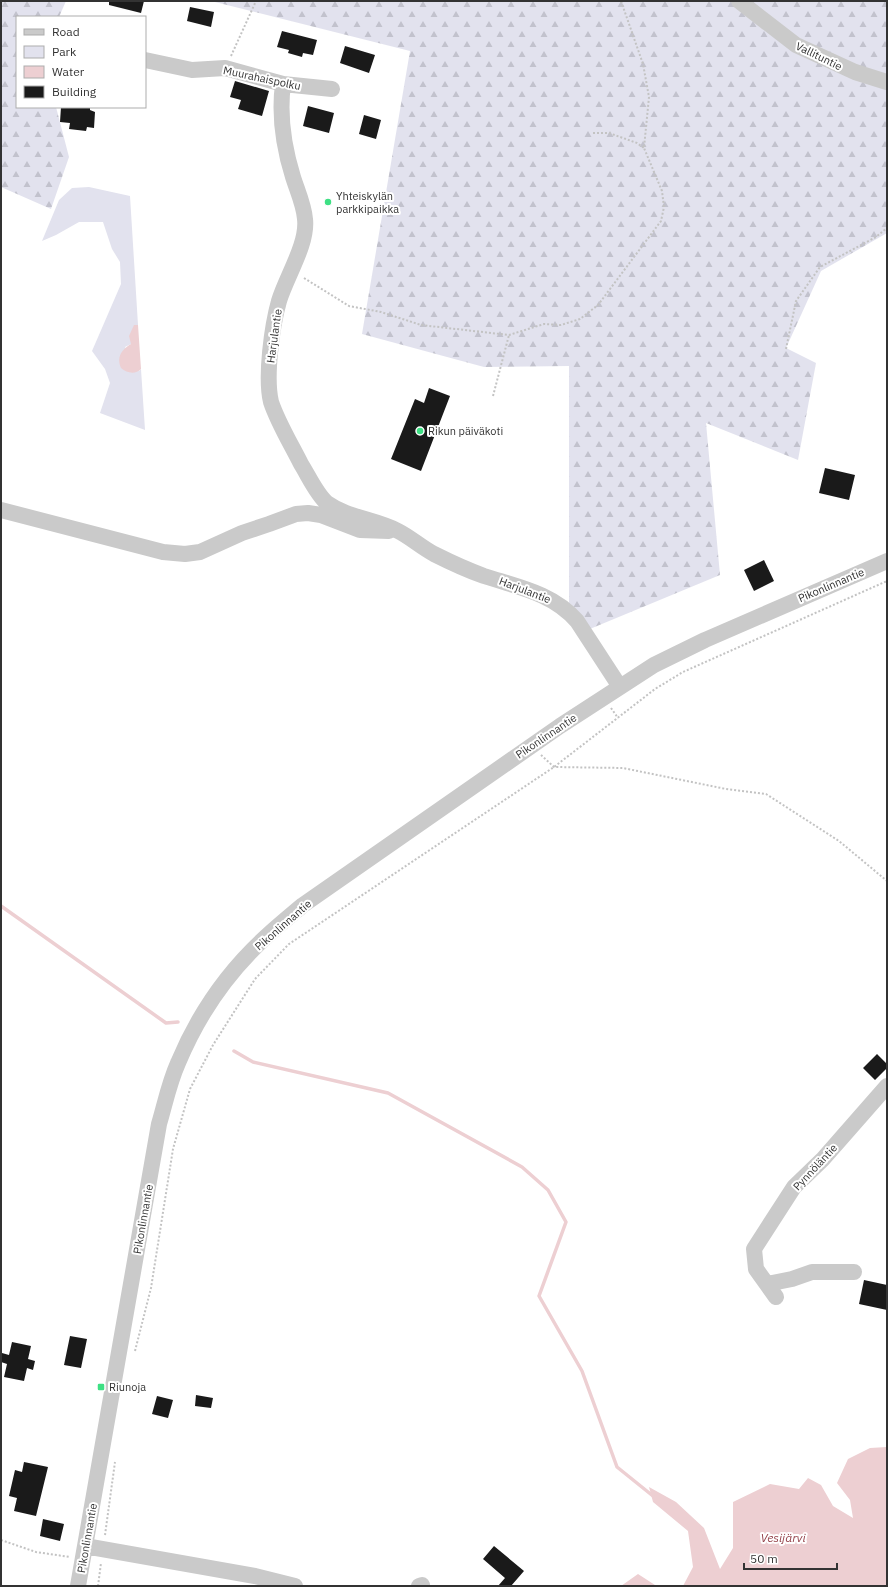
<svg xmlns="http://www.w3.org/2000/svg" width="888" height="1587" font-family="'IBM Plex Sans',sans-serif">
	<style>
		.green { fill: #e2e2ee }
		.forest { fill: url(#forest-firs) }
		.water { fill: #edcfd2 }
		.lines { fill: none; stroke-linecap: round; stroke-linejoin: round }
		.stream { stroke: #edcfd2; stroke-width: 3.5 }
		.building { fill: #1a1a1a }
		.path { stroke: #c3c3c3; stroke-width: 2; stroke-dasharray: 2 2; stroke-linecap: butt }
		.minor { stroke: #cacaca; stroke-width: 16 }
		.poi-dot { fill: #3ee084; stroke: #fff; stroke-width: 1.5 }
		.labels { text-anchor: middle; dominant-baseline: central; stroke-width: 4; stroke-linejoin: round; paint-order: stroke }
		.street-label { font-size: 11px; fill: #333; stroke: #fff }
		.poi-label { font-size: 11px; fill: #333; stroke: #fff; text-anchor: start }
		.water-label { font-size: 12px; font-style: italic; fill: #94424a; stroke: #fff }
	</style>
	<defs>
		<pattern id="forest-firs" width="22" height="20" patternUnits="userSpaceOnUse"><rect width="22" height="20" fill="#e2e2ee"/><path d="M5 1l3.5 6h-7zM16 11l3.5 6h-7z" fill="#c2c2cd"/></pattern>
	</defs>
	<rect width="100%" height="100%" fill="#fff"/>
	<path class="green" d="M89 187 130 196 138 325H135L131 344 125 347 139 371 141 369 145 430 100 413 110 383 105 369 92 351 121 284 120 262 112 249 103 222H79L56 235 42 241 59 200 72 188Z"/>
	<path class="forest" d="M1 1H66L59 17H17V107H56L69 157 51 209 1 187Z
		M211 1H887V233L821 271 786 348 816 363 798 460 706 423 720 575 585 631 569 612V366L484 367 362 334 410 51Z"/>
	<path class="water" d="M134 325H138L141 369C135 375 127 373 121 368 116 357 122 349 131 344L129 336Z
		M887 1447V1586H683L693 1567 688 1531 653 1502 649 1487 676 1502 704 1528 720 1569 733 1548V1502L770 1484 799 1489 808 1478 821 1485 833 1506 853 1518 850 1500 837 1483 848 1459 870 1448Z
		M638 1574 655 1585 656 1586H621Z"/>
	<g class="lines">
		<path class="stream" d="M1 906 166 1023 178 1022
			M234 1051 253 1062 388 1093 522 1167 548 1190 566 1222 539 1296 582 1371 617 1467 653 1496"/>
	</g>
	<path class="building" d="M109 1H144L141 13 109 5Z
		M190 7 214 12 211 27 187 21Z
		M282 31 317 40 313 55 303 53 302 57 288 53 289 50 277 47Z
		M345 46 375 55 369 73 340 63Z
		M235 81 269 91 262 116 238 109 241 100 230 97Z
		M308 106 334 113 329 133 303 126Z
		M61 107H90V110L95 112 94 128 87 127 86 131 69 129 70 123 60 122Z
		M364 115 381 120 376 139 359 134Z
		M429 388 450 396 421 471 391 459 415 399 424 403Z
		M825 468 855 475 849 500 819 493Z
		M764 560 774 581 754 591 744 570Z
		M877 1054 887 1064V1068L875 1080 863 1068Z
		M864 1280 887 1285V1310L859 1304Z
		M70 1336 87 1339 81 1368 64 1365Z
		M12 1342 31 1346 28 1359 35 1361 33 1370 27 1368 24 1381 4 1377 7 1364 1 1362V1359L2 1353 9 1355Z
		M196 1395 213 1398 211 1408 195 1406Z
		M157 1396 173 1400 168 1418 152 1414Z
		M24 1462 48 1467 36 1516 14 1511 17 1498 9 1496 15 1470 22 1472Z
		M43 1519 64 1524 60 1541 40 1536Z
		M494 1546 524 1571 511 1586H498L505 1578 483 1559Z"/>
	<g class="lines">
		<path class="path" d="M231 56 256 1
			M593 133H609L637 143 644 148
			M304 278 349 306 381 312 421 325 509 335 544 324 561 325 580 319 598 305 661 221 664 207 662 191 644 148 649 97 643 64 621 1
			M786 349 796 301 820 267 876 237 887 228
			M493 396 509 335
			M611 708 618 718
			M541 755 554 767 623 768 726 789 766 794 839 841 887 881
			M135 1351 151 1288 173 1149 190 1089 213 1045 255 979 289 944 554 767 655 689 683 672 887 581
			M105 1535 115 1462
			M1 1540 36 1552 70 1557
			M98 1586 101 1563"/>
		<path class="minor" d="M739 1 796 45 855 72 887 82
			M145 60 192 70 225 68 283 84 332 89
			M283 84C279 114 284 148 293 177 297 190 304 205 305 219 308 244 286 277 279 301 272 326 265 377 271 402 278 423 291 444 301 464 308 475 317 495 327 503 348 518 375 519 398 531 410 537 421 547 434 554 450 562 467 570 484 576 518 587 553 593 577 621L620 687
			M1 510 163 552 185 554 200 552 242 533 269 524 296 514 308 513 321 515 360 530 389 531
			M767 1284 792 1279 812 1272H854
			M776 1297 756 1269 754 1249 794 1187 823 1159 887 1086
			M85 1546 255 1576 295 1586
			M78 1586 159 1124C165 1104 169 1083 178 1063 198 1015 229 970 268 935 279 925 291 915 303 905L560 726 654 665 705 640 887 561
			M419 1586 422 1585"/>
	</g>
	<g class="poi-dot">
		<circle cx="328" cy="202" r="4"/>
		<circle cx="420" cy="431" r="4"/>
		<rect x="97" y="1383" width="8" height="8" rx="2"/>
	</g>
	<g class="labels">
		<g class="street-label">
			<text transform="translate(819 56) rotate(26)">Vallituntie</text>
			<text transform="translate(262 78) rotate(12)">Muurahaispolku</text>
			<text transform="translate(274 336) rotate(-82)">Harjulantie</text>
			<text transform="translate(831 585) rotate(-23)">Pikonlinnantie</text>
			<text transform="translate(525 590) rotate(21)">Harjulantie</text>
			<text transform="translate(546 736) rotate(-34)">Pikonlinnantie</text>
			<text transform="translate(283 925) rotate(-41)">Pikonlinnantie</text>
			<text transform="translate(815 1167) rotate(-47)">Pynnöläntie</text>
			<text transform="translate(143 1219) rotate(-80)">Pikonlinnantie</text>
			<text transform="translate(87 1538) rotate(-80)">Pikonlinnantie</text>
		</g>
		<g class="poi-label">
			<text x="336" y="196">Yhteiskylän<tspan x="336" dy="13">parkkipaikka</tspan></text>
			<text x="428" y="431">Rikun päiväkoti</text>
			<text x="109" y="1387">Riunoja</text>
		</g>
		<g class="water-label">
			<text x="783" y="1537">Vesijärvi</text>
		</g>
	</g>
	<rect width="888" height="1587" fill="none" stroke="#333333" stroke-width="4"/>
	<rect x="16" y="16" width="130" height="92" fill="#ffffff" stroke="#adadad"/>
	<rect x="24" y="29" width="20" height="6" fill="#cacaca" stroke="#adadad"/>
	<text x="52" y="36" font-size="12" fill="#333333">Road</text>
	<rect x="24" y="46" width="20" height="12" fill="#e2e2ee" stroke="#adadad"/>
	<text x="52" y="56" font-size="12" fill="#333333">Park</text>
	<rect x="24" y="66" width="20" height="12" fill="#edcfd2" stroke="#adadad"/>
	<text x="52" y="76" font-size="12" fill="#333333">Water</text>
	<rect x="24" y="86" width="20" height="12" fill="#1a1a1a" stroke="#adadad"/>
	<text x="52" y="96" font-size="12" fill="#333333">Building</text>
	<path d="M744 1563v6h93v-6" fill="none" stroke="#333333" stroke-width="2"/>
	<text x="750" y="1563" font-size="12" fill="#333333" stroke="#ffffff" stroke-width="3" paint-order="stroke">50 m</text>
</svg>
